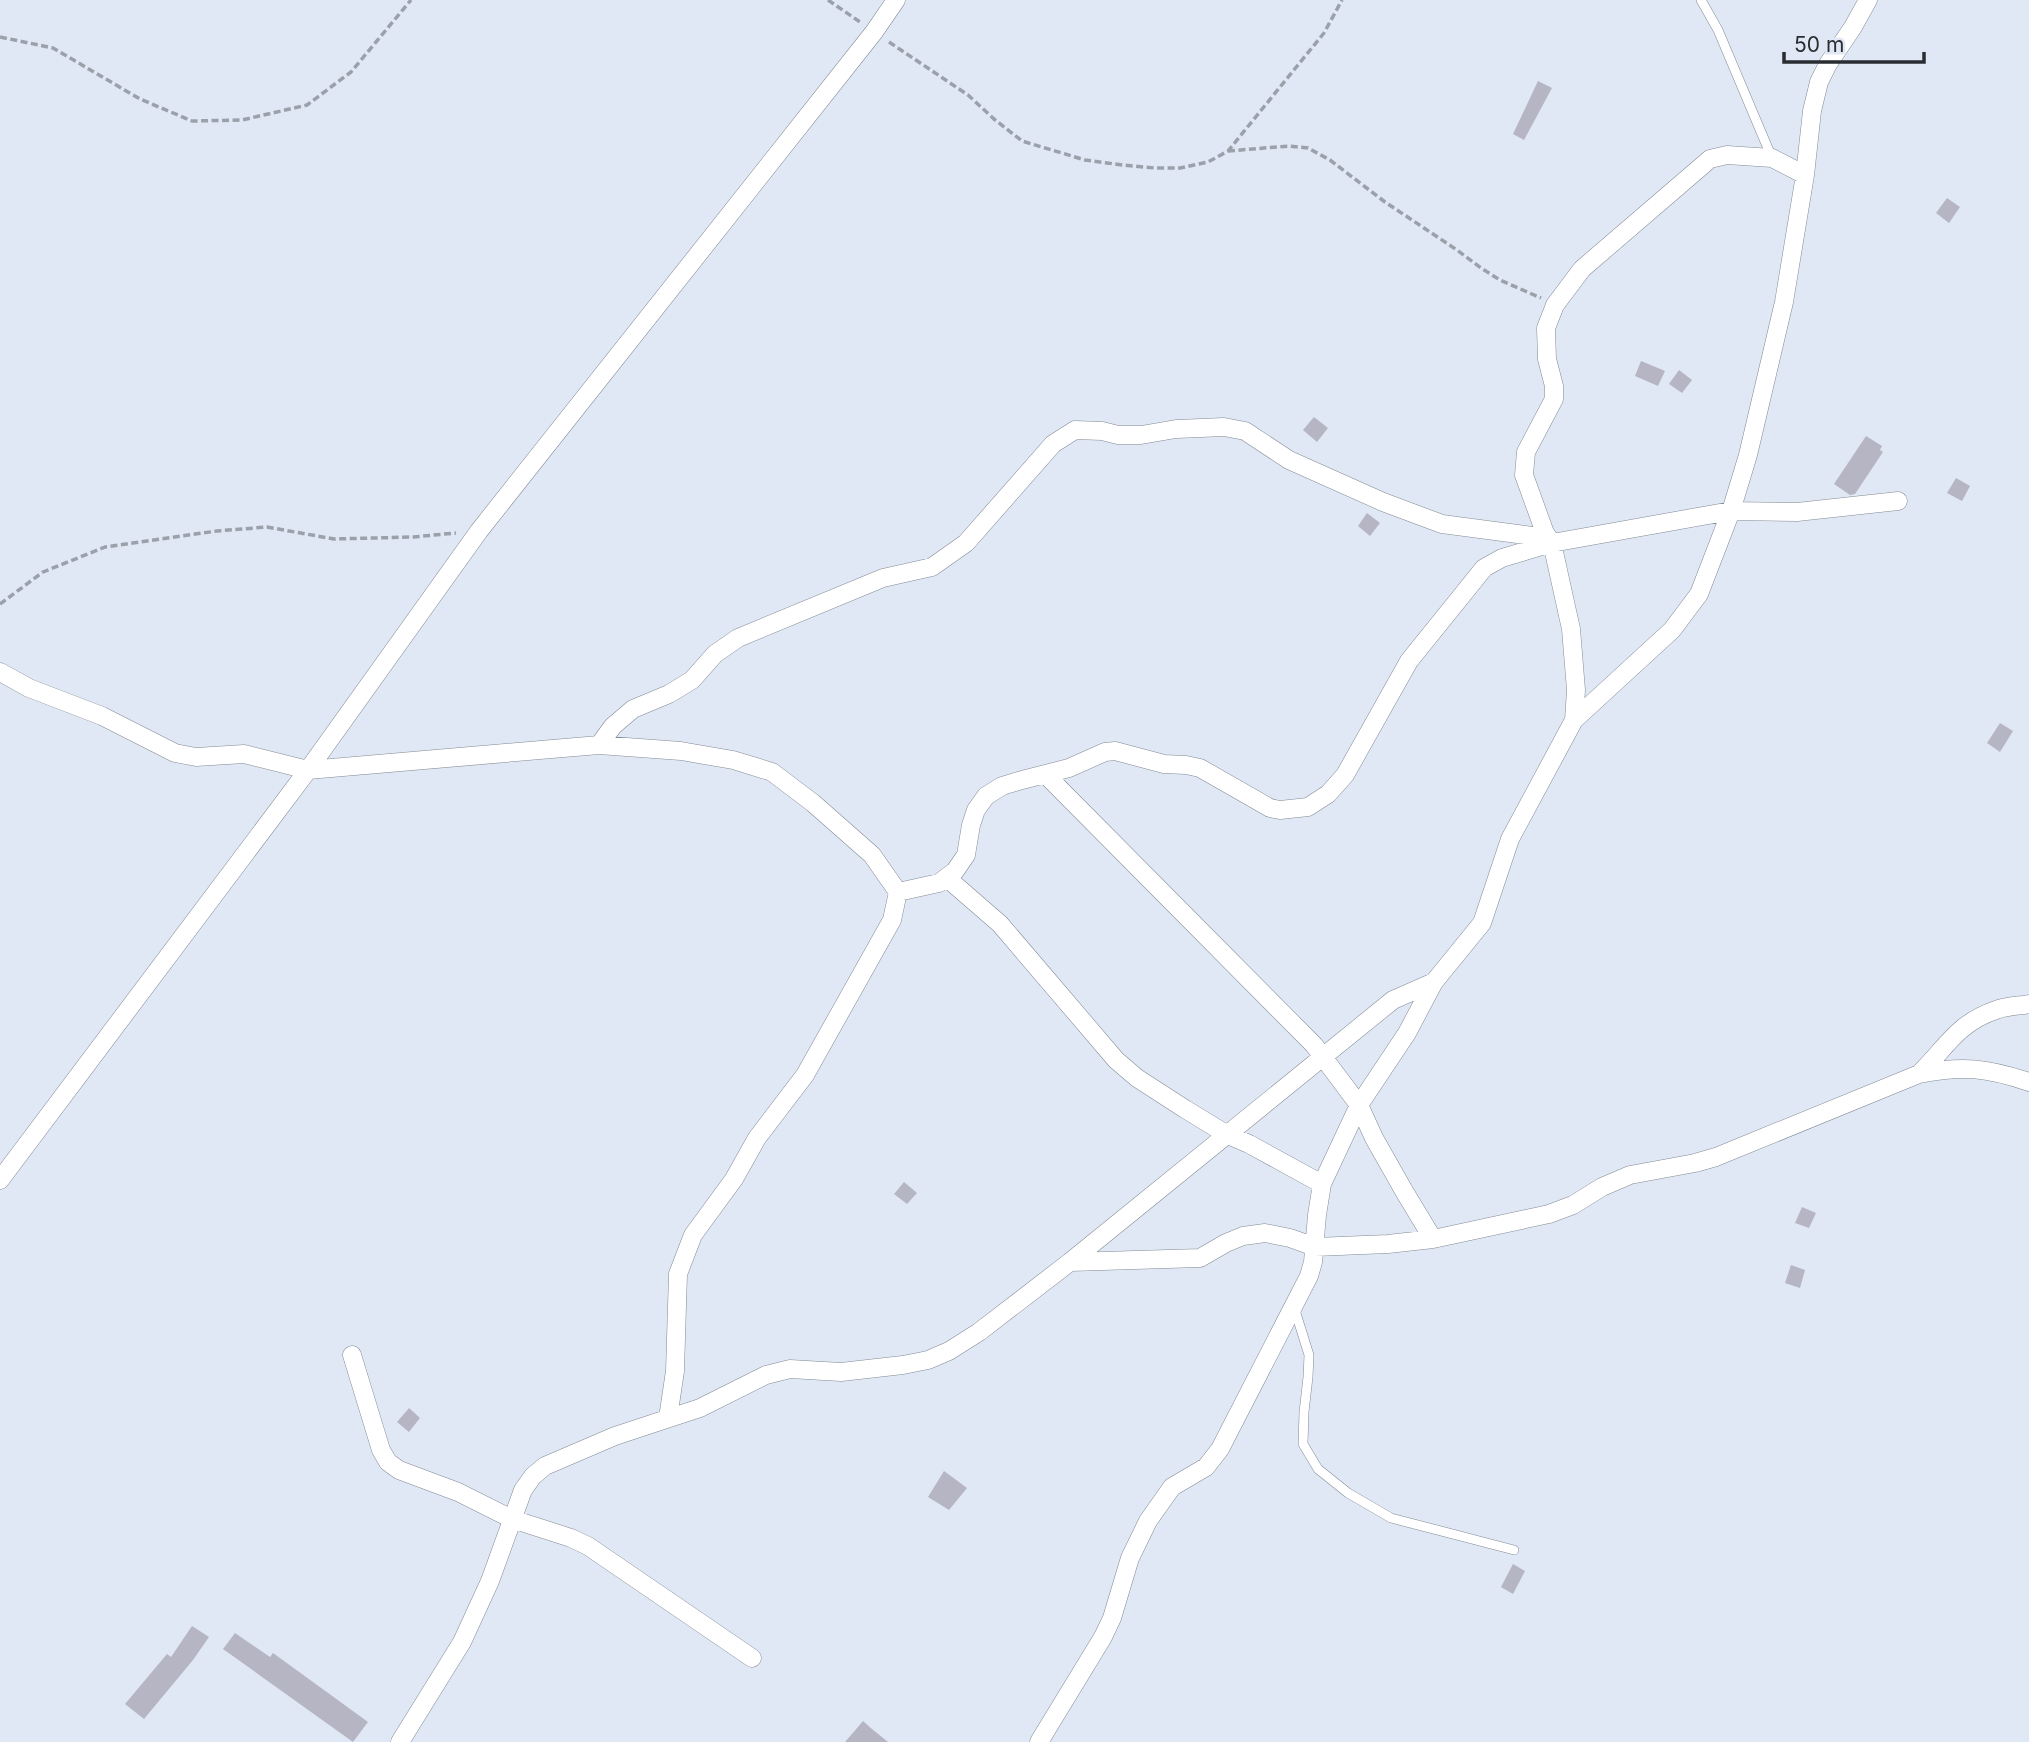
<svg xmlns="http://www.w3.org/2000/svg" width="2029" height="1742" font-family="Inter,sans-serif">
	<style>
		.building { fill: #b6b5c3 }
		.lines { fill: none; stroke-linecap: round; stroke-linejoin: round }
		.service-casing { stroke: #828a95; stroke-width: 10 }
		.minor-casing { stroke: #828a95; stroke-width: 19 }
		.path { stroke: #9ba1aa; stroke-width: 3.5; stroke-dasharray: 7 3.5; stroke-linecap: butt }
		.service { stroke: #fff; stroke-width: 9 }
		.minor { stroke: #fff; stroke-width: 18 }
	</style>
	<rect width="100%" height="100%" fill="#e0e8f5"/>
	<path class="building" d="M1538 81 1552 88 1524 140 1513 134Z
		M1947 198 1960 207 1949 223 1936 213Z
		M1641 361 1665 371 1658 386 1635 376Z
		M1679 370 1692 380 1682 393 1669 384Z
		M1314 417 1328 428 1317 442 1303 430Z
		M1866 436 1882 446 1880 450 1883 452 1855 494 1850 495 1834 484Z
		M1956 478 1970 486 1962 501 1947 493Z
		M1367 513 1380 523 1370 536 1358 526Z
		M2000 723 2013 731 2000 752 1987 743Z
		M904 1182 917 1193 907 1204 894 1194Z
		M1802 1207 1816 1213 1809 1228 1795 1223Z
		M1791 1265 1805 1270 1800 1288 1785 1283Z
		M409 1408 420 1418 409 1432 397 1422Z
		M944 1471 967 1488 949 1510 928 1497Z
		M1513 1564 1525 1571 1513 1594 1501 1587Z
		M192 1626 209 1637 193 1660 144 1719 125 1704 167 1654 171 1657Z
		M235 1633 270 1657 273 1653 368 1722 353 1742 223 1649Z
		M863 1721 872 1729 888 1742H845Z"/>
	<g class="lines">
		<defs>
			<path id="service" d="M1701 0 1718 30 1772 158
				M1294 1307 1309 1355 1308 1377 1304 1412 1303 1444 1318 1469 1348 1493 1391 1518 1514 1550"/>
			<path id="minor" d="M0 672 29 688 102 716 175 753 196 757 244 754 308 770 599 745 681 751 733 760 772 772 813 803 872 855 898 892 892 920 805 1075 757 1138 734 1179 693 1235 678 1274 675 1371 668 1418
				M1574 720 1576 690 1571 629 1552 543 1545 533 1524 475 1526 452 1554 399V386L1547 359 1546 328 1555 305 1582 269 1710 159 1727 155 1772 158 1805 175
				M599 745 613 726 633 709 669 694 692 680 715 654 738 638 883 578 932 567 966 543 1053 444 1075 430 1102 431 1118 435H1141L1176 429 1201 428 1224 427 1245 431 1289 460 1383 502 1442 524 1548 538
				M1046 775 1314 1045 1359 1105 1374 1138 1404 1191 1433 1239
				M947 878 1000 924 1116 1060 1137 1078 1185 1109 1226 1134 1249 1144 1322 1184
				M898 892 939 883 955 871 966 855 971 825 976 810 986 796 1002 786 1022 780 1069 768 1105 752 1115 751 1164 764 1186 765 1200 768 1270 808 1280 810 1308 807 1328 794 1345 775 1409 661 1484 568 1502 558 1552 543 1731 511 1797 512 1898 501
				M1919 1074C1946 1048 1957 1023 1996 1010 2006 1006 2018 1006 2029 1004
				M0 1180 308 770 479 531 874 32 896 0
				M1070 1262 1200 1258 1226 1243 1243 1236 1265 1233 1290 1238 1315 1247 1388 1244 1433 1239 1549 1214 1573 1205 1602 1187 1630 1175 1695 1163 1716 1157 1919 1074C1963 1065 1987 1068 2029 1082
				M352 1355 381 1450 388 1462 399 1470 458 1492 512 1519 571 1538 588 1546 752 1658
				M400 1742 462 1642 490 1581 523 1490 533 1476 545 1466 615 1436 700 1408 766 1375 790 1369 841 1372 903 1365 928 1360 949 1351 979 1332 1070 1262 1393 1000 1434 982
				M1039 1742 1103 1637 1112 1618 1130 1558 1148 1521 1172 1487 1206 1467 1220 1449 1309 1276 1313 1262 1317 1215 1322 1184 1359 1105 1407 1033 1434 982 1482 923 1510 839 1574 720 1672 630 1699 594 1731 511 1748 455 1784 302 1805 175 1812 111 1819 82 1828 64 1853 27 1868 0"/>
		</defs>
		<use href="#service" class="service-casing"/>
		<use href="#minor" class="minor-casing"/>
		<path class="path" d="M828 0 860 22
			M0 37 53 48 140 99 192 121 242 120 307 105 351 72 411 0
			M889 42 968 95 994 119 1022 141 1085 160 1122 165 1155 168H1180L1208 162 1228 151 1324 33 1342 0
			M1228 151 1289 146 1308 148 1330 160 1385 202 1457 250 1481 268 1500 280 1541 298
			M0 604 43 572 105 547 217 531 267 527 334 539 413 537 456 533"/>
		<use href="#service" class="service"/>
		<use href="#minor" class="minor"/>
	</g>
	<path d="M1784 52v10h140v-10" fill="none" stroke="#292c30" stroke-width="3.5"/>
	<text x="1794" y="52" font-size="21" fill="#292c30" stroke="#e0e8f5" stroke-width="5" paint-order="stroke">50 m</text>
</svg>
